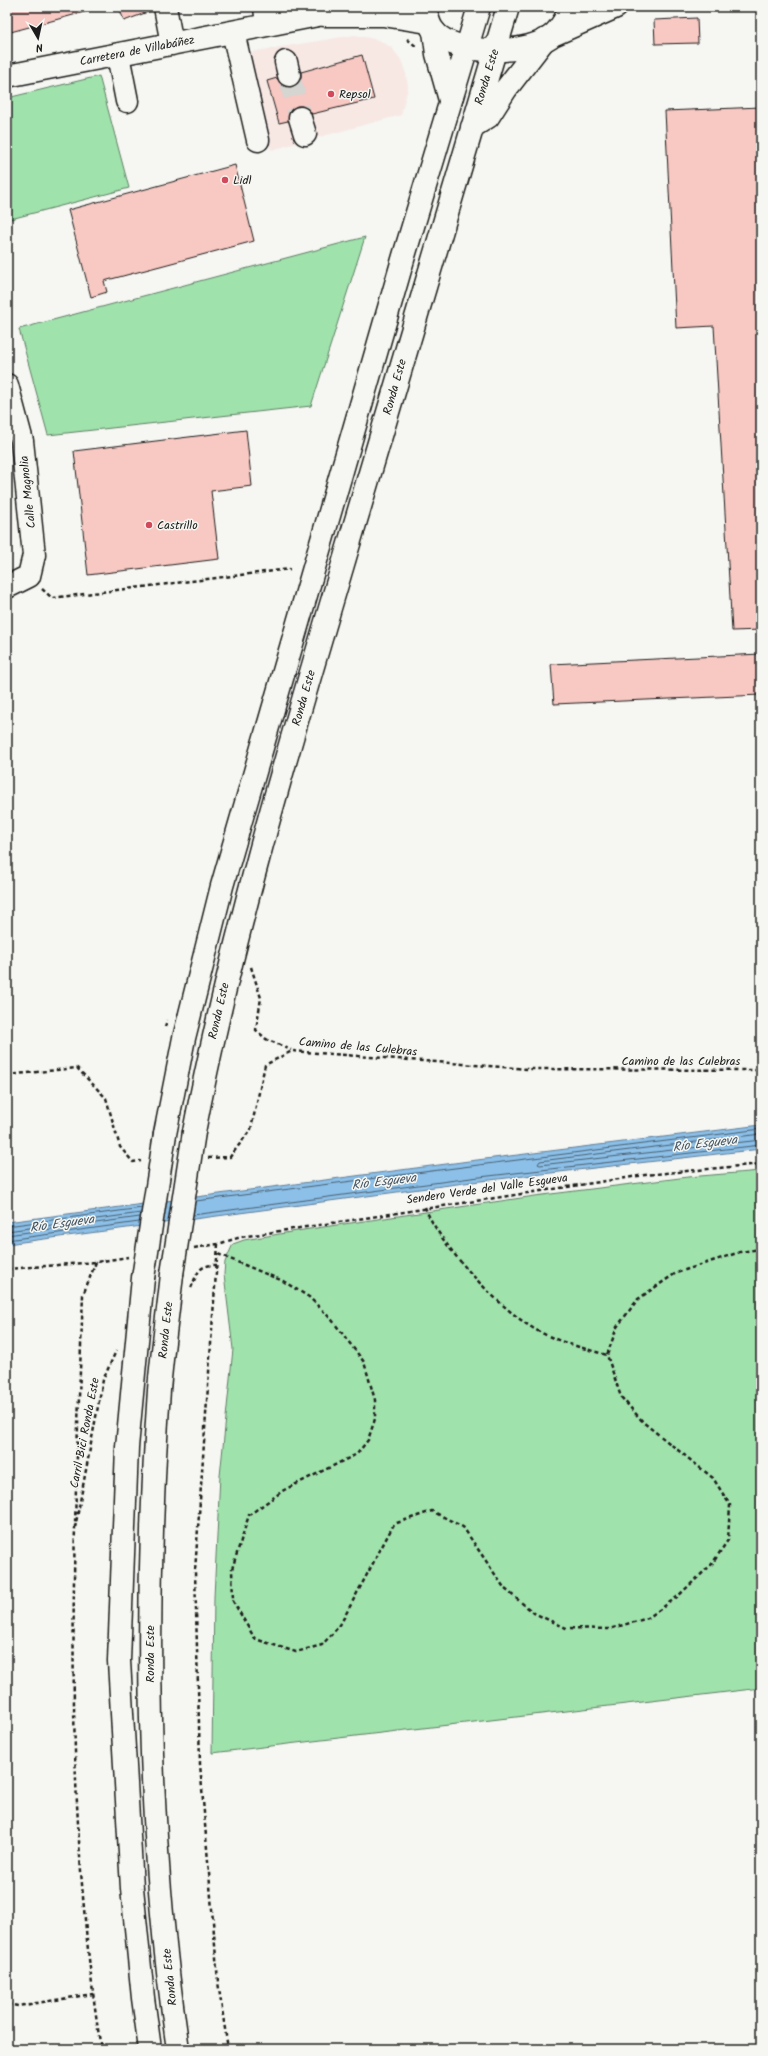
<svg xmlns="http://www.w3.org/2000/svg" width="768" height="2056" font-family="Kalam,sans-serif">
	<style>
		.built { fill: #f7e8e4 }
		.green { fill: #a0e2ac; stroke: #5e7f64 }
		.water { fill: #8cc0e9; stroke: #5f7e97 }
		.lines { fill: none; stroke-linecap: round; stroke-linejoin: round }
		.shore { stroke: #495e6e; stroke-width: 1 }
		.building { fill: #f8c8c2; stroke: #1c1c1c }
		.minor-tunnel { stroke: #d5d5d2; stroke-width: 22; stroke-dasharray: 22 11; stroke-linecap: butt }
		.minor-casing { stroke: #1c1c1c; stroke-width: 25 }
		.major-casing { stroke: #1c1c1c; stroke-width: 25 }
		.highway-casing { stroke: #1c1c1c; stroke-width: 25 }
		.path { stroke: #1c1c1c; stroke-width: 2.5; stroke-dasharray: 4 3; stroke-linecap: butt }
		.minor { stroke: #f6f6f2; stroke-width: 22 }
		.major { stroke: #f6f6f2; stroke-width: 22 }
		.highway { stroke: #f6f6f2; stroke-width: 22 }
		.highway-bridge-casing { stroke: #1c1c1c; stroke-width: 25; stroke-linecap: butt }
		.highway-bridge { stroke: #f6f6f2; stroke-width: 22 }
		.poi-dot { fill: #d1495b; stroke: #f6f6f2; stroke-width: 1.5 }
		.labels { text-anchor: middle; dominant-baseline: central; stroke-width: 3; stroke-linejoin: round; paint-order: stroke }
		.street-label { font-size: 12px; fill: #1c1c1c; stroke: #f6f6f2 }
		.poi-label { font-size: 12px; fill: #1c1c1c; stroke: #f6f6f2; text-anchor: start }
		.water-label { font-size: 13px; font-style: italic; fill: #435564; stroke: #f6f6f2 }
	</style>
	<rect width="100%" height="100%" fill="#f6f6f2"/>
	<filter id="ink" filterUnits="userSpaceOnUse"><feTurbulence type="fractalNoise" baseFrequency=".025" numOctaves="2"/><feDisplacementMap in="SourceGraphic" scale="8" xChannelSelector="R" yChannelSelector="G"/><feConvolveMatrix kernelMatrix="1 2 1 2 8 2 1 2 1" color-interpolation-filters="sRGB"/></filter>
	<g filter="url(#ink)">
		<path class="built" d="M355 35 379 40 392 48 401 60 406 74 408 87 401 115 271 150 245 53Z"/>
		<path class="green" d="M99 76 129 188 7 220V98Z
			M365 237 311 406 48 435 19 329Z
			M761 1171V1688L212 1753 214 1597 220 1476 233 1349 224 1274 225 1262 233 1244 244 1240 303 1230 535 1196 688 1177Z"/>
		<path class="water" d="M761 1125V1149L472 1182 7 1244V1222L469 1161Z"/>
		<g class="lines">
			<path class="shore" d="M761 1134 540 1161 538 1164 540 1165 761 1140
				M196 1201 761 1129
				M193 1215 471 1178 761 1145
				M7 1226 142 1208
				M7 1231 141 1213
				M7 1235 140 1217
				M7 1240 139 1222"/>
		</g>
		<path class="building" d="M7 7H88V11L7 33Z
			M119 7H153V10L124 21Z
			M697 18 698 43 655 44 654 20Z
			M362 55 374 99 312 114 308 109 302 106H297L291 110 288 121 279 123 267 81 277 78 280 83 285 87H292L297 84 301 79V72Z
			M761 107V630L732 631 714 326 676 328 665 111Z
			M235 165 254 241 104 281 107 292 91 297 68 210Z
			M246 430 252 486 211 491 219 559 88 575 74 451Z
			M761 654V695L554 704 551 664Z"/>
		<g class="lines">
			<path class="minor-tunnel" d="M289 75 300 118"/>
			<defs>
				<path id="minor" d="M165 7 172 44
					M265 7 267 25
					M324 15H383L428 22
					M233 32 258 140
					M118 55 127 101
					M286 62 289 75
					M7 76 318 15 341 7
					M300 118 305 134
					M7 385 22 441 34 555 29 576 7 587"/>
				<path id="major" d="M425 7C427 15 428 23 433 30 453 57 532 56 555 33 562 26 567 17 570 7
					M555 34 616 7"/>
				<path id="highway" d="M434 31 437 54 450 100
					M472 127 488 117 506 89 544 40
					M194 1132C230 945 284 763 338 581 395 390 451 198 508 7
					M165 1134 184 1038 222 886 404 256 479 7
					M172 1274C168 1313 162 1352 159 1390 144 1610 146 1831 178 2049
					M143 1278 127 1447 119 1661 132 1888 143 1998 150 2049"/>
			</defs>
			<use href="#minor" class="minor-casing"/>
			<use href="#major" class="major-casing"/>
			<use href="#highway" class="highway-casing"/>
			<path class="path" d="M407 39 417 47
				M42 589 52 598 290 569
				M251 967 261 998 256 1030 266 1039 291 1050
				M165 1027 167 1020
				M7 1075 77 1068 106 1098 120 1147 133 1162 141 1161
				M208 1158 230 1157 251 1129 265 1065 292 1051 528 1069 761 1070
				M425 1207C439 1245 501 1310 536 1330 558 1342 583 1348 607 1355
				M218 1244 195 1571 200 1764 218 1982 228 2049
				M194 1248 218 1244 241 1237 645 1175 761 1164
				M218 1254 283 1281 309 1297 332 1320 364 1362 375 1400V1419L368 1440 357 1454 284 1490 249 1515 232 1569 233 1601 255 1639 296 1652 322 1645 340 1625 394 1524 432 1511 463 1527 505 1589 534 1613 566 1628 609 1629 648 1618 677 1597 712 1564 728 1540 730 1505 713 1478 644 1423 621 1397 607 1355 617 1327 638 1299 676 1273 740 1252 761 1249
				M96 1262 83 1295C73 1546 62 1800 101 2049
				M7 1269 96 1262 128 1257
				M191 1288C198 1272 198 1265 217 1265
				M75 1528 103 1380 116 1351
				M7 2004 18 2006 93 1994"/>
			<use href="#minor" class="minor"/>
			<use href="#major" class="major"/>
			<use href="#highway" class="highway"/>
			<defs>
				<path id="highway-bridge" d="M172 1274 194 1132
					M143 1278 165 1134"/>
			</defs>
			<use href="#highway-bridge" class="highway-bridge-casing"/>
			<use href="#highway-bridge" class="highway-bridge"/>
		</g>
	</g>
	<g class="poi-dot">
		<circle cx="331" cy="94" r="4"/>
		<circle cx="225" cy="180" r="4"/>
		<circle cx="149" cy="525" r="4"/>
	</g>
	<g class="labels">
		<g class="street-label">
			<text transform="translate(137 51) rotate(-11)">Carretera de Villabáñez</text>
			<text transform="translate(487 77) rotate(-73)">Ronda Este</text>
			<text transform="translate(395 387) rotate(-74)">Ronda Este</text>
			<text transform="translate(28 492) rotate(-96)">Calle Magnolia</text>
			<text transform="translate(304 698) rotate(-74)">Ronda Este</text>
			<text transform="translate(219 1011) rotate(-77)">Ronda Este</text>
			<text transform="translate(358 1047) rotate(5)">Camino de las Culebras</text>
			<text x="681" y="1061">Camino de las Culebras</text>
			<text transform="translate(487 1189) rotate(-8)">Sendero Verde del Valle Esgueva</text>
			<text transform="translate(166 1330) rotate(-84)">Ronda Este</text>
			<text transform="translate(85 1433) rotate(-79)">Carril Bici Ronda Este</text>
			<text transform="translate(150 1654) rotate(-90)">Ronda Este</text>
			<text transform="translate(170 1977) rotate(-96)">Ronda Este</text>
		</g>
		<g class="poi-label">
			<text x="339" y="94">Repsol</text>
			<text x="233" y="180">Lidl</text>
			<text x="157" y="525">Castrillo</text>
		</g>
		<g class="water-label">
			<text transform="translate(705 1144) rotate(-7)">Río Esgueva</text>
			<text transform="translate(384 1182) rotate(-7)">Río Esgueva</text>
			<text transform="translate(62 1224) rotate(-8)">Río Esgueva</text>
		</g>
	</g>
	<rect width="768" height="2056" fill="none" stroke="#f6f6f2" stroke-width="24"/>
	<rect x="12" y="12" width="744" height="2032" fill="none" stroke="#1c1c1c" stroke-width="1.5" filter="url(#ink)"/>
	<g transform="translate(38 38) rotate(171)" stroke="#f6f6f2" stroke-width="3" paint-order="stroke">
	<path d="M0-3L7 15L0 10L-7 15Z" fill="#1c1c1c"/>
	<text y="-6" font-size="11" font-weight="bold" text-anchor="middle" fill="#1c1c1c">N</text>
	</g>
</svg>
